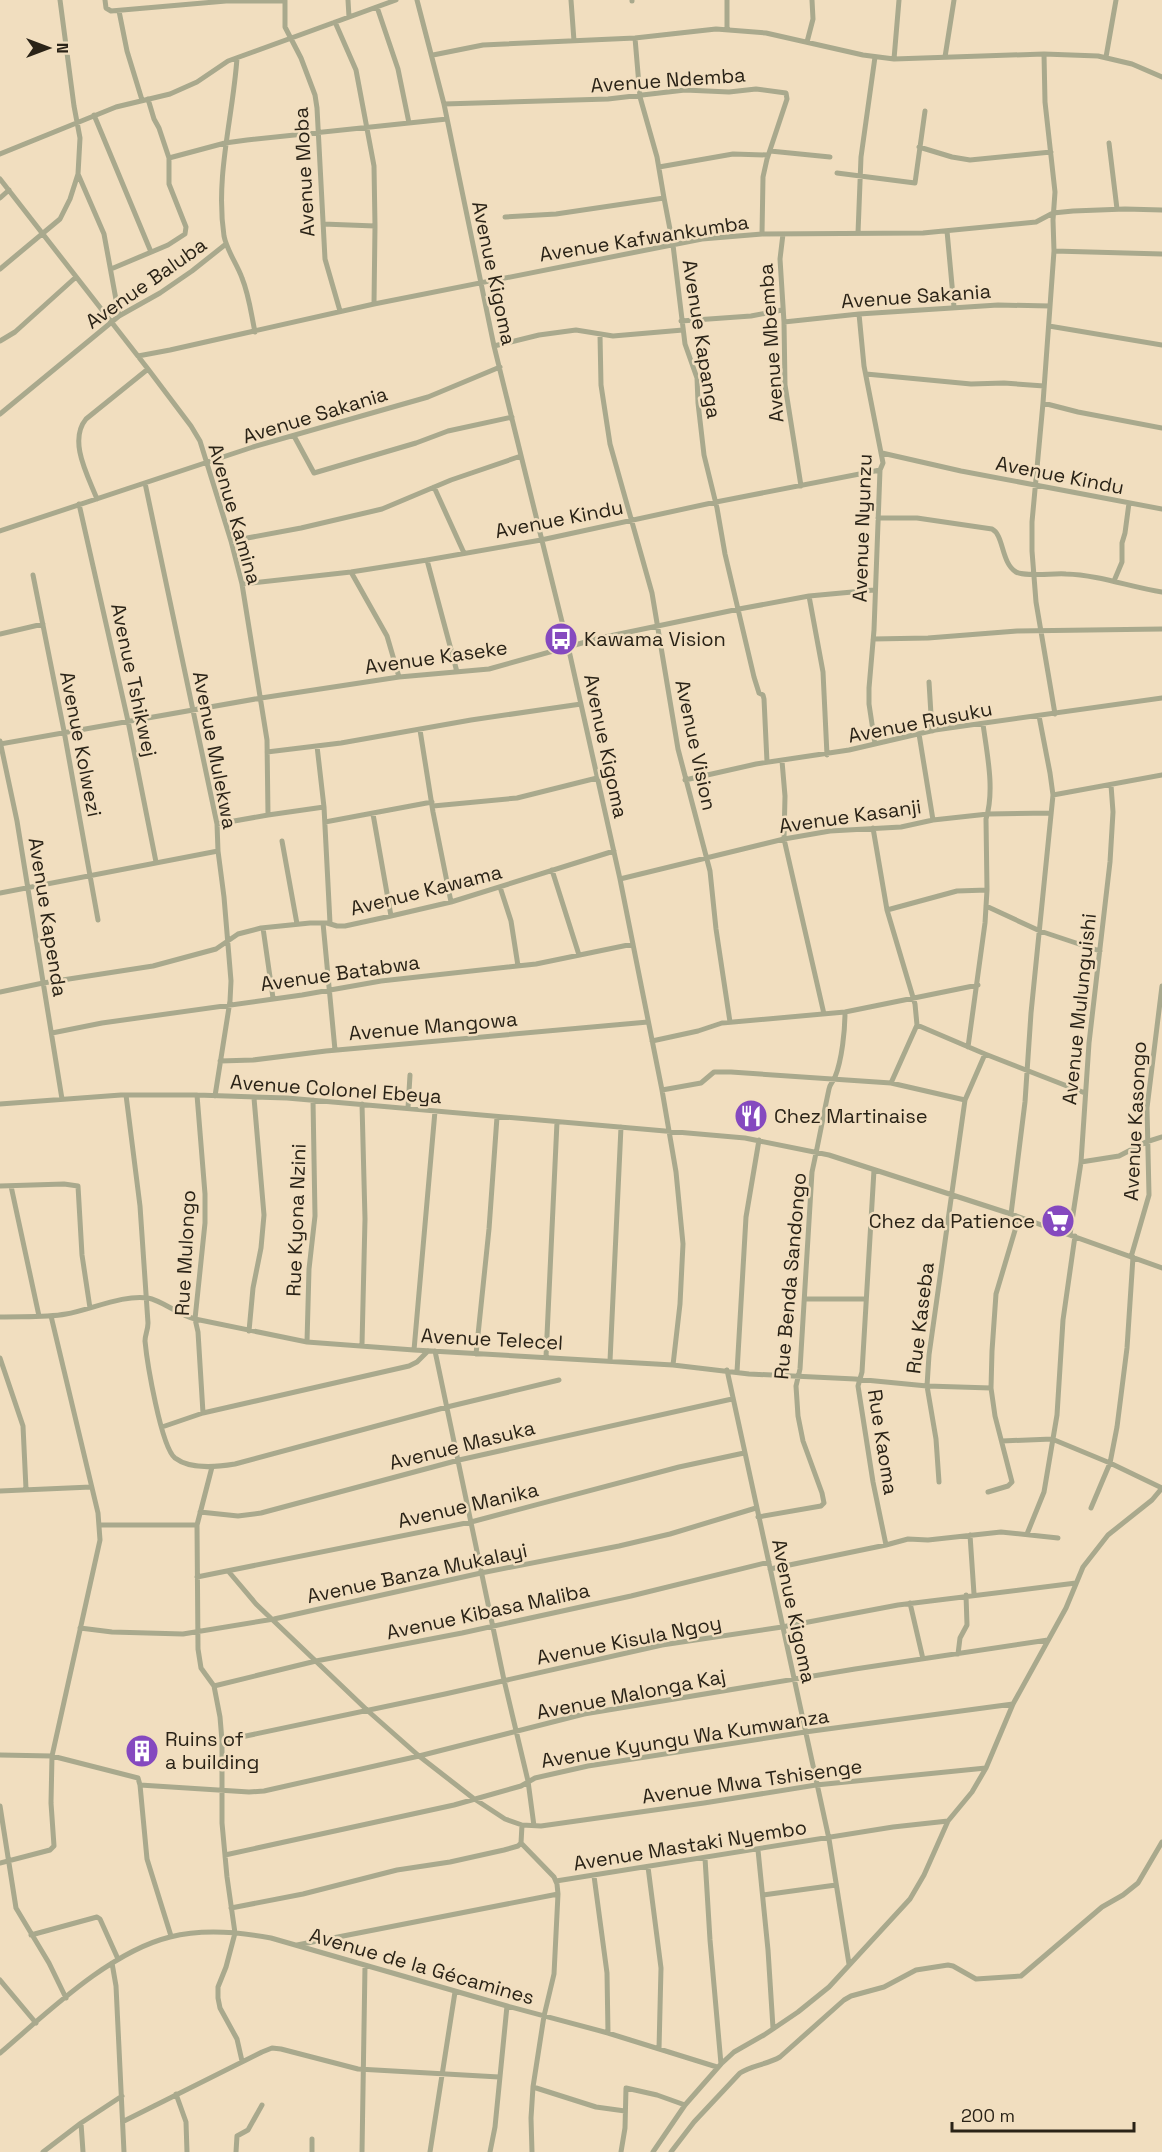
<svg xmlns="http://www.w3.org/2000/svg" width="1162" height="2152" font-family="'Space Grotesk',sans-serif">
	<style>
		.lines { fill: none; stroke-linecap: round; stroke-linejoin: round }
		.minor { stroke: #a9a98d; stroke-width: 5 }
		.labels { text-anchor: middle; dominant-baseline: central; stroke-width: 5; stroke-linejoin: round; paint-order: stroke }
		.street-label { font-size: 20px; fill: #2a2317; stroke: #f1debf }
		.poi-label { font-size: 20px; fill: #2a2317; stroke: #f1debf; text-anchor: start }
	</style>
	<rect width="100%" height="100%" fill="#f1debf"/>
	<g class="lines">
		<path class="minor" d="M105 0 106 8 111 11 226 1H285
			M285 0V27L301 58 315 95 317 108 325 259 340 311
			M348 0 349 17
			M417 0 444 104 494 346 568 646 620 879 662 1090 676 1172 683 1244 680 1304 673 1365
			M571 0 574 41
			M632 0V1
			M377 7 398 69 409 123
			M119 11 127 51 142 100
			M335 22 356 70 374 166 375 226
			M727 30V0
			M635 38 640 97 657 157 664 198 673 245 685 344 697 378 698 403 704 455 717 508 725 554 754 677 759 693 763 695 764 699 767 762
			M807 42 813 19 812 0
			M1044 54 1045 102 1055 192 1053 220 1054 251 1043 403 1032 522V551L1036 602 1055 714
			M433 55 483 45 635 38 716 29 766 33 863 55 894 59 1044 54 1098 56 1132 64 1162 77
			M945 57 954 0
			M1106 57 1116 0
			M237 58C233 117 215 176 224 236 227 251 237 264 242 278 249 295 251 313 255 332
			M894 59 899 0
			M444 104 608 99 685 90 729 92 756 89 786 93 787 99 767 159 763 177 762 234
			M94 115 151 252
			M1109 143 1117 209
			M919 147 952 157 970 160 1051 152
			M770 151 830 157
			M0 154 116 107 170 94 197 82 228 61 396 0
			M169 158 225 143 247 140 447 119
			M659 167 733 154 768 155
			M837 173 915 183 925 111
			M78 174 104 234 119 316
			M0 179 148 369 191 426 200 441 231 541 242 584 267 740 268 815
			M0 198 9 190
			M505 217 556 214 664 198
			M323 224 375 226 374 304
			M947 231 954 307
			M858 233 861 157 875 57
			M783 234 780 259 784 322 785 385 801 486
			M1054 251 1162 254
			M0 269 60 219 70 199 78 174 80 138 74 106 60 0
			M111 269 168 245 185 234 186 227 169 184V158L159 128 154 119 148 99
			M859 314 864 366 883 463 880 470 874 630 869 688V704L875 744
			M681 321 751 316 782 310
			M784 322 859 314 998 305 1050 306
			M1049 326 1162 345
			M600 335 601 385 610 444 652 593 678 749 710 871 716 929 730 1022
			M0 341 15 332 76 277
			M494 346 539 335 576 330 613 336 683 330
			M138 356 170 350 374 304 702 239 762 234 923 233 1036 222 1053 213 1073 211 1125 209 1162 210
			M866 374 971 384 1004 383 1044 386
			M1043 403 1078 412 1162 428
			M0 414 119 316 160 293 192 271 226 244
			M294 436 314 473 416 443 448 431 512 417
			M882 453 961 471 1162 509
			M145 483 217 824 218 851 224 897 231 981 230 1001 215 1096
			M434 487 464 553
			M97 499C88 476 68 441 86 419L148 369
			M79 504 128 721 156 862
			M878 518H917L992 529C1004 535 1001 563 1016 572 1024 577 1054 573 1066 574 1099 575 1130 587 1162 592
			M0 531 253 447 428 397 500 367
			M231 541 301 528 382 509 451 480 521 456
			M427 560 457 672
			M351 572 387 636 399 677
			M33 575 64 731 98 920
			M1114 581 1122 562V543L1125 533 1129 503
			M242 584 351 572 427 560 541 540 716 502 880 470
			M809 596 823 672 827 755
			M0 634 43 624
			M873 639 928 638 1017 631 1162 629
			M929 682 932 731
			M420 730 433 812 451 902
			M919 734 933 820
			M0 741 17 821 62 1099
			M0 744 261 698 399 677 489 669 600 638 739 609 809 596 874 590
			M317 746 324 807 330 923
			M267 752 341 743 471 720 581 704
			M782 761 785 796 784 839 824 1014
			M685 780 756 764 849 750 935 730 1162 698
			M1053 795 1162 775
			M433 806 517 798 597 778
			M373 814 391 916
			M325 822 432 802
			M217 824 268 815 324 807
			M873 828 887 910 915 1004 917 1025 891 1083
			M282 841 297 924
			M552 870 579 955
			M620 879 784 839 830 831 901 827 933 820 988 814 1051 813
			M500 887 511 921 518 966
			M0 893 218 851
			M986 906 1040 931 1100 951
			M887 910 957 891 987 890
			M323 923 335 1050
			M263 928 273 998
			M0 992 43 983 153 966 216 949 238 934 261 928 310 923H327L337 926H345L391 916 451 902 614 851
			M917 1025 985 1054 1085 1093
			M52 1033 102 1023 302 995 381 981 536 964 633 944
			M652 1041 698 1031 722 1023 845 1012 978 985
			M968 1047 985 923 987 890 986 819C995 790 987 754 983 724
			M220 1061 253 1060 326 1051 648 1022
			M662 1090 701 1083 714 1072H731L891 1083 965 1100
			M126 1095 140 1206 148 1323C148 1330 145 1335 145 1341 147 1362 161 1447 175 1458 191 1470 217 1467 235 1464L447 1407 559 1380
			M197 1095 205 1194V1223L195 1319 198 1332 203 1413
			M0 1104 121 1095H197L287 1098 745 1138 829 1155 1011 1214 1162 1268
			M408 1108 410 1075
			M1081 1162 1119 1156 1146 1142 1162 1137
			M874 1170 862 1372 858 1386 873 1482 886 1545 908 1539 928 1540 1001 1532 1058 1538
			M0 1186 64 1184 78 1186 82 1255 90 1308
			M11 1186 39 1316
			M1011 1214 1025 1102 1031 1013 1053 795 1050 773 1039 716
			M1070 1234 1081 1162 1089 1043 1110 862 1113 812 1111 785
			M1131 1257 1149 1195 1147 1108 1162 986
			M805 1299H866
			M0 1317C22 1316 44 1318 66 1314 90 1310 124 1294 148 1298 161 1300 179 1315 195 1319L307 1342 414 1350 673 1365 749 1374 855 1379 927 1386 991 1388
			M249 1331 253 1288 261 1248 264 1215 254 1098
			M307 1342 309 1269 315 1216 313 1100
			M362 1345 365 1219 362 1104
			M414 1350 435 1111
			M435 1351 504 1680 528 1781 534 1826
			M476 1354 489 1229 497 1117
			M546 1357 557 1122
			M0 1358 23 1426 26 1489
			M610 1361 621 1127
			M727 1370 829 1839 849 1964
			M737 1372 746 1217 759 1140
			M162 1427 203 1413 409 1366 417 1362 428 1351
			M212 1467 197 1525 198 1649 201 1668 214 1686 220 1717 222 1741V1823L227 1877 235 1933 226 1967 218 1987V1998L220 2008 237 2039 242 2061
			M939 1482 936 1439 927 1386 929 1355 965 1100 985 1054
			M0 1491 91 1487
			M988 1492 1008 1486 1012 1482 995 1416 991 1388 992 1351 996 1294 1019 1217
			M1091 1508 1110 1463 1117 1427 1127 1348 1133 1257
			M200 1512 238 1516 261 1513 459 1460 732 1399
			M758 1517 821 1506 824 1503 822 1493 803 1441 798 1416 796 1386 800 1369 812 1172C818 1145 823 1117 829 1089 830 1084 833 1082 835 1077 842 1060 845 1030 845 1012
			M100 1525H197
			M1027 1534 1044 1492 1057 1415 1063 1320 1075 1236
			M970 1535 974 1594
			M770 1569 886 1545
			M229 1572 256 1604 368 1711 419 1756 473 1798 505 1819 522 1825 541 1826 704 1803 816 1785 986 1768
			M197 1577 471 1522 679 1467 744 1453
			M910 1603 923 1659
			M80 1628 112 1632 183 1634 274 1619 481 1573 619 1546 670 1534 756 1508
			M958 1654 960 1638 967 1625 966 1595
			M214 1686 316 1661 462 1633 631 1596 769 1562
			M222 1741 445 1694 662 1645 782 1627 898 1605 1076 1583
			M0 1755 52 1756 138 1778 140 1785 147 1859 171 1936
			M140 1785 249 1792 264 1791 419 1756 584 1714 855 1669 1048 1640
			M0 1806 16 1908 49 1963 66 1998
			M521 1843 554 1877 557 1884 558 1894 554 1974 544 2016 533 2087 531 2118 532 2152
			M758 1850 768 1950 773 2028
			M225 1855 454 1805 521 1786 535 1778 588 1766 805 1732 1013 1704
			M705 1858 710 1940 721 2064
			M0 1863 50 1850 54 1846 51 1803 52 1756 100 1540 98 1513 51 1316
			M648 1867 661 1968 659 2049
			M594 1876 607 1973 608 2033
			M556 1881 893 1827 948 1821
			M763 1895 836 1885
			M231 1908 303 1894 397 1870 450 1862 504 1850 518 1846 521 1843 522 1825
			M31 1935 97 1917 100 1919 118 1959
			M297 1945 558 1894
			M112 1963 116 1986 124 2152
			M0 1980 36 2023
			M0 2053C47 2013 109 1952 170 1937 202 1929 239 1932 271 1938L507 2006 608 2033 717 2067
			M533 2087 596 2107 625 2111
			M176 2094 186 2122 187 2152
			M124 2121 262 2052 272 2048 281 2049 358 2069 499 2077
			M81 2123 83 2152
			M43 2152 81 2123 122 2096
			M236 2152 237 2136 248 2130 262 2105
			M312 2152V2139
			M362 2152 365 1966
			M430 2152 455 1992
			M490 2152 495 2127 507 2006
			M621 2152 625 2128 626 2088 657 2095 685 2105
			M653 2152 685 2105 721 2064 734 2052 764 2035 798 2012 829 1987 910 1899 924 1875 948 1821 972 1792 986 1768 1013 1704 1066 1608 1083 1567 1108 1535 1152 1500 1162 1488 1110 1463 1052 1439 1002 1441
			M671 2152 694 2122 740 2073C752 2065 766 2065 780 2057L844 2000 851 1996 884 1987 916 1970 948 1965 953 1966 976 1979 1021 1976 1102 1907 1123 1895 1138 1883 1162 1842"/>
	</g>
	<defs>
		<symbol id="bus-disc" viewBox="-11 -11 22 22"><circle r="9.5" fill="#8549bf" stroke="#f1debf"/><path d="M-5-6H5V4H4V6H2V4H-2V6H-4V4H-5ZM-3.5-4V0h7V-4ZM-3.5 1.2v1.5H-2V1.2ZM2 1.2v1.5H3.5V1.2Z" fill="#fff"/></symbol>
		<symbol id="restaurant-disc" viewBox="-11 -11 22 22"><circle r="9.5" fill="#8549bf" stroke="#f1debf"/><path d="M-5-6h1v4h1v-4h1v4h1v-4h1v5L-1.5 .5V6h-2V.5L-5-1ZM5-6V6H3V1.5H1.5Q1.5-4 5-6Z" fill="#fff"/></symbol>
		<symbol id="supermarket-disc" viewBox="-11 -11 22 22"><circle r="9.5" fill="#8549bf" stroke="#f1debf"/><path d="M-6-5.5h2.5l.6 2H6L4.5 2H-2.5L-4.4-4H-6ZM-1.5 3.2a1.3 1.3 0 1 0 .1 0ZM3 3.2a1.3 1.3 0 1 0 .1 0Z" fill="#fff"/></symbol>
		<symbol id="building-disc" viewBox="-11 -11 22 22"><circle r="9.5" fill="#8549bf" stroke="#f1debf"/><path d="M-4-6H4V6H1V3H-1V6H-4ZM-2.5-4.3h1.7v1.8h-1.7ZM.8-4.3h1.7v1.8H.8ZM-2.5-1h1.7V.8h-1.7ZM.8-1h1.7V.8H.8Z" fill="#fff"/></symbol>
	</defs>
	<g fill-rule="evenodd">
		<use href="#bus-disc" x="542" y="620" width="38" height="38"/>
		<use href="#restaurant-disc" x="732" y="1097" width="38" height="38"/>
		<use href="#supermarket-disc" x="1039" y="1202" width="38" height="38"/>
		<use href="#building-disc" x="123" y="1732" width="38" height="38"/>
	</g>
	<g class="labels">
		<g class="street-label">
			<text transform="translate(668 80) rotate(-4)">Avenue Ndemba</text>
			<text transform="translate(304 172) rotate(-93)">Avenue Moba</text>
			<text transform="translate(644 238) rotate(-9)">Avenue Kafwankumba</text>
			<text transform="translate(494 273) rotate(78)">Avenue Kigoma</text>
			<text transform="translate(146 283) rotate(-35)">Avenue Baluba</text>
			<text transform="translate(916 296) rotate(-4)">Avenue Sakania</text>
			<text transform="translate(702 339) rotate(81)">Avenue Kapanga</text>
			<text transform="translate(771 343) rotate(-94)">Avenue Mbemba</text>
			<text transform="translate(315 415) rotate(-17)">Avenue Sakania</text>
			<text transform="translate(1060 475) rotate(11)">Avenue Kindu</text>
			<text transform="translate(235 514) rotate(74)">Avenue Kamina</text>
			<text transform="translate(559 519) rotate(-11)">Avenue Kindu</text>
			<text transform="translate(862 528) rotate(-88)">Avenue Nyunzu</text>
			<text transform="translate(436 657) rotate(-8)">Avenue Kaseke</text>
			<text transform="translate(134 680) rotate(78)">Avenue Tshikwej</text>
			<text transform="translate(920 722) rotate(-11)">Avenue Rusuku</text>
			<text transform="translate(81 744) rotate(79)">Avenue Kolwezi</text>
			<text transform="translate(696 745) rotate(78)">Avenue Vision</text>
			<text transform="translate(606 746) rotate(78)">Avenue Kigoma</text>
			<text transform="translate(215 750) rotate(79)">Avenue Mulekwa</text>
			<text transform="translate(850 816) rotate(-8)">Avenue Kasanji</text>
			<text transform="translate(426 890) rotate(-14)">Avenue Kawama</text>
			<text transform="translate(48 917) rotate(81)">Avenue Kapenda</text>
			<text transform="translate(340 973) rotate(-8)">Avenue Batabwa</text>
			<text transform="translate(1079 1009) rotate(-84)">Avenue Mulunguishi</text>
			<text transform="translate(433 1026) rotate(-5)">Avenue Mangowa</text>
			<text transform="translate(336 1089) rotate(4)">Avenue Colonel Ebeya</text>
			<text transform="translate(1135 1121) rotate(-87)">Avenue Kasongo</text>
			<text transform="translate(296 1220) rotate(-88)">Rue Kyona Nzini</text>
			<text transform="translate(185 1253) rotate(-87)">Rue Mulongo</text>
			<text transform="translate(790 1276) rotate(-85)">Rue Benda Sandongo</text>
			<text transform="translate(920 1318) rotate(-83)">Rue Kaseba</text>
			<text transform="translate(492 1339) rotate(3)">Avenue Telecel</text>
			<text transform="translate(883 1442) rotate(81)">Rue Kaoma</text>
			<text transform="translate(462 1445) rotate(-14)">Avenue Masuka</text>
			<text transform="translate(468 1505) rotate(-13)">Avenue Manika</text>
			<text transform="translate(417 1573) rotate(-12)">Avenue Banza Mukalayi</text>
			<text transform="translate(488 1611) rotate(-12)">Avenue Kibasa Maliba</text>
			<text transform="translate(794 1611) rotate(78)">Avenue Kigoma</text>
			<text transform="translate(629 1640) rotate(-11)">Avenue Kisula Ngoy</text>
			<text transform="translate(631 1694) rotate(-11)">Avenue Malonga Kaj</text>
			<text transform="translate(685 1738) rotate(-9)">Avenue Kyungu Wa Kumwanza</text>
			<text transform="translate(752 1781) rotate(-8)">Avenue Mwa Tshisenge</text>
			<text transform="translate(690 1845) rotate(-9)">Avenue Mastaki Nyembo</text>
			<text transform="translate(422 1966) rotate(16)">Avenue de la Gécamines</text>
		</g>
		<g class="poi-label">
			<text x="584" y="639">Kawama Vision</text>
			<text x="774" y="1116">Chez Martinaise</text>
			<text x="1035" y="1221" text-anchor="end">Chez da Patience</text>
			<text x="165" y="1739">Ruins of<tspan x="165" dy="23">a building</tspan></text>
		</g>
	</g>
	<g transform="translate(48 48) rotate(90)" stroke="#f1debf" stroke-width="4.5" paint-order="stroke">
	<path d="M0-4.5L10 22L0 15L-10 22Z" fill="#2a2317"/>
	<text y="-9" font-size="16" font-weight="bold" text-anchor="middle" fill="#2a2317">N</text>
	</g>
	<path d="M952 2122v9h182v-9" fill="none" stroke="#2a2317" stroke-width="3"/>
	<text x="961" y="2122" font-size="18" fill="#2a2317" stroke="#f1debf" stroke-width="4.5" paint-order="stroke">200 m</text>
</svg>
